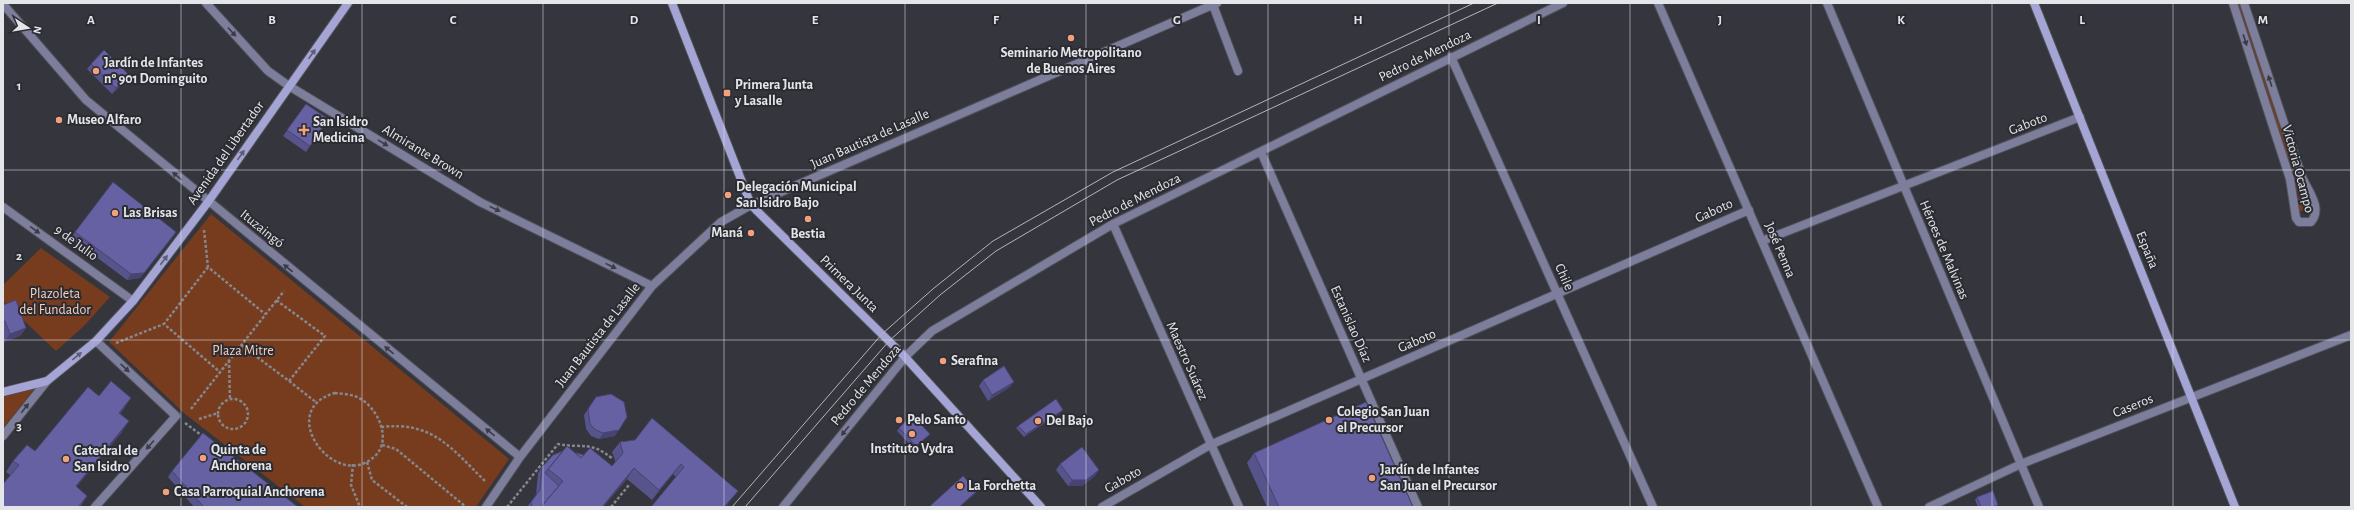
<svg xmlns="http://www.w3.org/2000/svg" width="2354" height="510" font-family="'Alegreya Sans',sans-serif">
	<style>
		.green { fill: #773b1d }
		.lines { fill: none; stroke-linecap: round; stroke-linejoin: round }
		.street-casing { stroke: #515159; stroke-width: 10 }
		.secondary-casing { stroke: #515159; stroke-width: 10 }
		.path { stroke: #86878d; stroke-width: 2.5; stroke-dasharray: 3 2; stroke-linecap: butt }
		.street { stroke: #7d7d9c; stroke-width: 8 }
		.secondary { stroke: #a5a5d5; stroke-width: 8 }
		.tram { stroke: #b4b5ba; stroke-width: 1 }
		.wall { fill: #57538b }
		.shaded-wall { fill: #474471 }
		.building { fill: #6561a2; stroke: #474471 }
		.oneway { fill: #3b3b47 }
		.oneway2 { fill: #5c5c73 }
		.grid { fill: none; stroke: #e4e5e9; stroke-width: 1; stroke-opacity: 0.55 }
		.poi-dot { fill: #f1a17d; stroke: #2b2b32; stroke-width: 1.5 }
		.labels { text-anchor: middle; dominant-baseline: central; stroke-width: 4; stroke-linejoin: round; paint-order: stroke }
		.poi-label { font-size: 14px; font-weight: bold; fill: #e4e5e9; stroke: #2b2b32; text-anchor: start }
		.street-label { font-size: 14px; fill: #e4e5e9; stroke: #2b2b32 }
		.park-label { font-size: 14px; fill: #f9d0be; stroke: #2b2b32 }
		.grid-label { font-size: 13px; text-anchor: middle; font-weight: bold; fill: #e4e5e9; stroke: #2b2b32; stroke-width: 4; stroke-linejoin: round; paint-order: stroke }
	</style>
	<rect width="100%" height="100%" fill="#35353d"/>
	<path class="green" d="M2236 3H2241L2308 200 2309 205 2304 211H2299L2297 203 2299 196Z
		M211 214 509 459 476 507H305L185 414 109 342Z
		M41 248 110 297 84 326 56 351 3 301V285Z
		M35 388 3 428V397Z"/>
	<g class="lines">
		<defs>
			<path id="street" d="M206 3 268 71 289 86 480 202 652 286
				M1658 3 1878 507
				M1827 3 2039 507
				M2233 3 2290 179 2296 218 2299 222H2311C2323 208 2308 191 2302 177L2244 3
				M3 4 86 100 520 457
				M1213 5 1238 71
				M1451 57 1653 507
				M1261 152 1418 507
				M3 207 133 301
				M1113 224 1239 507
				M1762 241 2080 117
				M3 436 47 381
				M95 507 176 416 96 341
				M486 507 520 457 652 286 721 222 751 205 1217 3
				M783 507 905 357 932 331 1113 224 1563 3
				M1102 507 1210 445 1749 210
				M1929 507 2021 464 2351 335"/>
			<path id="secondary" d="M672 3 751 205 905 357 1041 507
				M2034 3 2235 507
				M3 392 47 381 96 341 133 301 208 202 348 3"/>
		</defs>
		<use href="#street" class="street-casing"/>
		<use href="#secondary" class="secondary-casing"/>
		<path class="path" d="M204 230 208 267 265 314
			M208 267 164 324 220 372
			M116 343 164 324
			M241 345 289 381 325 336 276 300
			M229 360 230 400
			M289 381 317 403
			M335 393C342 394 352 394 359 398 377 407 392 438 376 455 337 495 273 410 335 393Z
			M218 414a15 15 0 1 1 30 0a15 15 0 1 1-30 0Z
			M191 409 284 291
			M199 419 218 413
			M185 423 204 437
			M381 427C433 421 451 448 485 481
			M382 445 396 449 466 507
			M367 462 372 480 407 507
			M353 464 351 485 360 507
			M507 507 558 444C584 449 589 440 613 459
			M611 507 629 485"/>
		<use href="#street" class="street"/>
		<use href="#secondary" class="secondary"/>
		<path class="tram" d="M732 507 882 334 934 288 993 241 1113 172 1474 3
			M745 507 889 341 940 295 996 251 1117 180 1498 3"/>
	</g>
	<path class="wall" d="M91 64 129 75 125 81 112 94 87 69Z
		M306 104 328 119 306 152 283 136Z
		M75 232 172 238 140 278 127 280 71 238Z
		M3 305 26 328 20 336 4 342 3 340Z
		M983 380 1010 387 988 401 979 386Z
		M99 396 124 409 120 414 122 432 76 487 87 496 80 507H3L10 475 6 472 13 461 35 451Z
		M596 397 615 436 599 439 591 436 586 429 584 415Z
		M1060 413 1024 437 1016 428 1018 426Z
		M899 428 928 436 914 449 897 431Z
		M635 440 738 491 730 501 676 477 673 474 652 500 627 479 603 507H527L536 495 538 473 542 467 576 453 612 466 616 463 612 452 620 442Z
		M1254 453 1413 507H1267L1247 463Z
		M1060 464 1095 476 1082 486H1068L1056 470Z
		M172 471 298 507H194L168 477Z
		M1977 497 1998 505 1996 507H1978L1975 500Z"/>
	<path class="shaded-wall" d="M129 75 125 81 112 94 116 88Z
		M176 232 140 278 127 280 131 274Z
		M26 328 20 336 4 342 10 334Z
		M1014 382 1010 387 988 401 992 395Z
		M131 398 124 409 111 424 119 413Z
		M1063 410 1060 413 1024 437 1026 434Z
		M129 421 122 432 68 497 76 486Z
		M619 430 615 436 599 439 603 433Z
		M930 434 928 436 914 449 916 446Z
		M681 464 673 474 652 500 659 490Z
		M634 468 627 479 603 507H602Z
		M1099 470 1095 476 1082 486H1068L1072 480Z
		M738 491 730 501 726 507H724Z
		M977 491 975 494 960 507H959Z"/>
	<path class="building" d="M104 50 129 75 116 88 91 64Z
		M306 104 328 119 310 146 287 130Z
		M113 182 176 232 144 273 131 274 75 232Z
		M16 300 26 328 10 334 5 321 3 322V305Z
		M1004 366 1014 382 992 395 983 380Z
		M111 381 131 398 119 413 129 421 76 486 87 496 78 507H3V484L19 465 13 461 27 445 35 451 88 387 99 396Z
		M611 394 624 402 627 417 619 430 603 433 596 430 590 424 588 409 596 397Z
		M1056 399 1063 410 1026 434 1018 426Z
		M1366 402 1413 507H1279L1254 453Z
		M912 415 930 434 916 446 899 428Z
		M652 418 738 491 724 507H651L684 467 681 464 659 490 634 468 602 507H541L563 481 548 469 567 446 581 458 590 448 612 466 623 453 620 442 635 440Z
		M203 433 298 507H204L172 471Z
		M1082 447 1099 470 1086 480H1072L1060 464Z
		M563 451 545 473 559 486 541 507H532L531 502 540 490 542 467 553 455Z
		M576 453H577L584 455 581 458Z
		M963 476 977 491 959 507H929Z
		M1993 491 1998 505 1993 507H1981L1977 497Z"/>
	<defs><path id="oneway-solid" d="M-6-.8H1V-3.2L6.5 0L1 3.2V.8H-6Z"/></defs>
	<g class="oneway">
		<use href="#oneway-solid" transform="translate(232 32) rotate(48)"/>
		<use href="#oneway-solid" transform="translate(2245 40) rotate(72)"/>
		<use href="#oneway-solid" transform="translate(2270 81) rotate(-108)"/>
		<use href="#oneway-solid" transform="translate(383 143) rotate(31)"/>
		<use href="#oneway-solid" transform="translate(177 176) rotate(-140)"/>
		<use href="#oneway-solid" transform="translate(495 209) rotate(26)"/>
		<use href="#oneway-solid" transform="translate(35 230) rotate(36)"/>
		<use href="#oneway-solid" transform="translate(611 266) rotate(26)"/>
		<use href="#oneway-solid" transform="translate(288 268) rotate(-141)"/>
		<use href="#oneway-solid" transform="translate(389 350) rotate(-141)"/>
		<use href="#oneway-solid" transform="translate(125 368) rotate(43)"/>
		<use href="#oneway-solid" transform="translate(25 408) rotate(-52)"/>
		<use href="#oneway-solid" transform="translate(845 431) rotate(129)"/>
		<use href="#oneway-solid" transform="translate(490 432) rotate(-141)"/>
		<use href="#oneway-solid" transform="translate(150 445) rotate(132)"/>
	</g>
	<g class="oneway2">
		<use href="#oneway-solid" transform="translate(312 54) rotate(-55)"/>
		<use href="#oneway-solid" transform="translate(241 155) rotate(-55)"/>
		<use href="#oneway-solid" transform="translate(164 260) rotate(-53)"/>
		<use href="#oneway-solid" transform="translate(77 356) rotate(-39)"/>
	</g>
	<path class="grid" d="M181 3V507M362 3V507M543 3V507M724 3V507M905 3V507M1086 3V507M1268 3V507M1449 3V507M1630 3V507M1811 3V507M1992 3V507M2173 3V507M3 170H2351M3 340H2351"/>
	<g class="poi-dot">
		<circle cx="1071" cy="38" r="4"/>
		<circle cx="96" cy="71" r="4"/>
		<rect x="723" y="89" width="8" height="8" rx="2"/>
		<circle cx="59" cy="120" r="4"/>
		<path d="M302 124h4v4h4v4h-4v4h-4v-4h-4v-4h4z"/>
		<circle cx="728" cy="195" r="4"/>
		<circle cx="115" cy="213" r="4"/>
		<circle cx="808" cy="219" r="4"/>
		<circle cx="751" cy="233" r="4"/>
		<circle cx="943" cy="361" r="4"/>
		<circle cx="899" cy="420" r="4"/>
		<circle cx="1329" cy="420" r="4"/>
		<circle cx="1038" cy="421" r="4"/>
		<circle cx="912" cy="434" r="4"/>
		<circle cx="203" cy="458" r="4"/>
		<circle cx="66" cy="459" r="4"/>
		<circle cx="1372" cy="478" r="4"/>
		<circle cx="960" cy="486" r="4"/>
		<circle cx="166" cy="492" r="4"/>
	</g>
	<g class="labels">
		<g class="poi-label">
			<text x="1071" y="53" text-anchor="middle">Seminario Metropolitano<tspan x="1071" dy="16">de Buenos Aires</tspan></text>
			<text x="104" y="63">Jardín de Infantes<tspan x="104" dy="16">nº 901 Dominguito</tspan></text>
			<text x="735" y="85">Primera Junta<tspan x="735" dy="16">y Lasalle</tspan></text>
			<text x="67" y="120">Museo Alfaro</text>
			<text x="313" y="122">San Isidro<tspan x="313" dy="16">Medicina</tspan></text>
			<text x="736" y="187">Delegación Municipal<tspan x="736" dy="16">San Isidro Bajo</tspan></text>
			<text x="123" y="213">Las Brisas</text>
			<text x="743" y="233" text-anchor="end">Maná</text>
			<text x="808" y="234" text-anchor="middle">Bestia</text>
			<text x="951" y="361">Serafina</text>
			<text x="1337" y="412">Colegio San Juan<tspan x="1337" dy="16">el Precursor</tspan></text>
			<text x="907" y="420">Pelo Santo</text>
			<text x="1046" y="421">Del Bajo</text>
			<text x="912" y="449" text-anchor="middle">Instituto Vydra</text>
			<text x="211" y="450">Quinta de<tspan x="211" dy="16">Anchorena</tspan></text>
			<text x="74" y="451">Catedral de<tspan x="74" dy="16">San Isidro</tspan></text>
			<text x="1380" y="470">Jardín de Infantes<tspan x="1380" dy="16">San Juan el Precursor</tspan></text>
			<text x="968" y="486">La Forchetta</text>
			<text x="174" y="492">Casa Parroquial Anchorena</text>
		</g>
		<g class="street-label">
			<text transform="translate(1425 56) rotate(-26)">Pedro de Mendoza</text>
			<text transform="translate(2028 124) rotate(-21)">Gaboto</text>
			<text transform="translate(870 139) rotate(-24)">Juan Bautista de Lasalle</text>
			<text transform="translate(423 152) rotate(31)">Almirante Brown</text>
			<text transform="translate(226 153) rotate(-55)">Avenida del Libertador</text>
			<text transform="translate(2298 169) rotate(75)">Victoria Ocampo</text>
			<text transform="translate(1135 200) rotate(-27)">Pedro de Mendoza</text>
			<text transform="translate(1714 211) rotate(-24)">Gaboto</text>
			<text transform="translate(262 229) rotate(39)">Ituzaingó</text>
			<text transform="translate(76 243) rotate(36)">9 de Julio</text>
			<text transform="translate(1780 250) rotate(67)">José Penna</text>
			<text transform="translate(1944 250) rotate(67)">Héroes de Malvinas</text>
			<text transform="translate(2147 250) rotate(68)">España</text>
			<text transform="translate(1564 277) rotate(66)">Chile</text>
			<text transform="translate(849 284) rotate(44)">Primera Junta</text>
			<text transform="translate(1351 324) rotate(66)">Estanislao Díaz</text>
			<text transform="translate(598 335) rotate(-52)">Juan Bautista de Lasalle</text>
			<text transform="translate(1417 341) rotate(-23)">Gaboto</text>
			<text transform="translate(1187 361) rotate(66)">Maestro Suárez</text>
			<text transform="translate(866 385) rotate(-50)">Pedro de Mendoza</text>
			<text transform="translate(2133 406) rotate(-22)">Caseros</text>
			<text transform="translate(1123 480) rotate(-30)">Gaboto</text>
		</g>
		<g class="park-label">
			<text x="55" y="294">Plazoleta<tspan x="55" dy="16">del Fundador</tspan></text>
			<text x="243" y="351">Plaza Mitre</text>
		</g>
	</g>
	<g class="grid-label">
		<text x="91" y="24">A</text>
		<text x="272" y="24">B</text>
		<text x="453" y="24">C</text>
		<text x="634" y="24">D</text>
		<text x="815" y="24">E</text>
		<text x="996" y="24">F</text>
		<text x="1177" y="24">G</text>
		<text x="1358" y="24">H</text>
		<text x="1539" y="24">I</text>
		<text x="1720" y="24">J</text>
		<text x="1901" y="24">K</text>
		<text x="2082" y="24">L</text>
		<text x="2263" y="24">M</text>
		<text x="19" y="90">1</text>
		<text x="19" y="260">2</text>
		<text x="19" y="430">3</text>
	</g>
	<rect width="2354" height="510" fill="none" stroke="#e4e5e9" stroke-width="8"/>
	<g transform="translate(28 28) rotate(102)" stroke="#2b2b32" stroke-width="3" paint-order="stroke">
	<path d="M0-3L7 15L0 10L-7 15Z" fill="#e4e5e9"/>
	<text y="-6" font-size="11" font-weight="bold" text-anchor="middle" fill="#e4e5e9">N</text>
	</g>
</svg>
